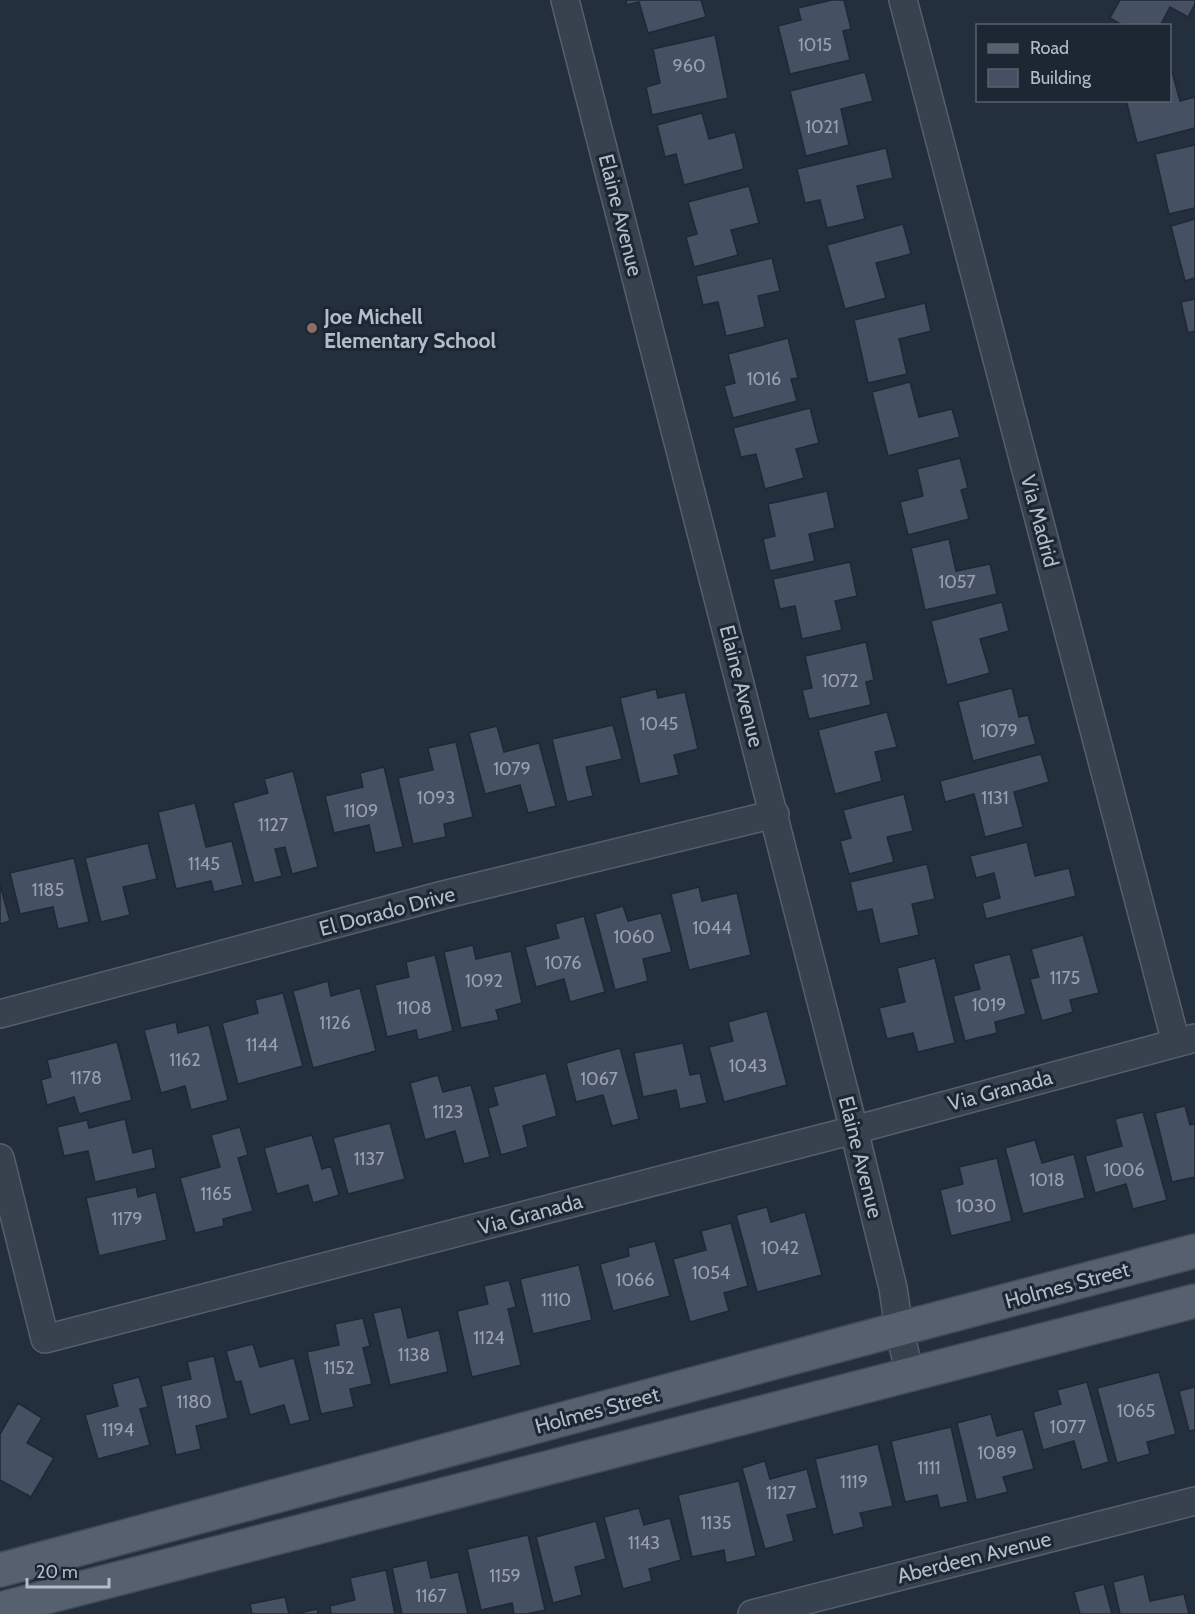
<svg xmlns="http://www.w3.org/2000/svg" width="1195" height="1614" font-family="Cabin,sans-serif">
	<style>
		.building { fill: #455162; stroke: #1f2835; stroke-width: 1.5 }
		.lines { fill: none; stroke-linecap: round; stroke-linejoin: round }
		.minor-casing { stroke: #565f6c; stroke-width: 30 }
		.major-casing { stroke: #414a57; stroke-width: 36 }
		.minor { stroke: #38414e; stroke-width: 27 }
		.major { stroke: #56606e; stroke-width: 33 }
		.education-dot { fill: #8d6e63; stroke: #1d2633; stroke-width: 2 }
		.labels { text-anchor: middle; dominant-baseline: central; stroke-width: 6; stroke-linejoin: round; paint-order: stroke }
		.number-label { font-size: 18px; fill: #98a1af }
		.street-label { font-size: 21px; fill: #b4bcc9; stroke: #1d2633 }
		.poi-label { font-size: 21px; font-weight: bold; fill: #b4bcc9; stroke: #1d2633; text-anchor: start }
	</style>
	<rect width="100%" height="100%" fill="#242f3e"/>
	<path class="building" d="M626 0H701L706 17 648 33 639 2 627 5Z
		M832 0H844L851 29 843 31 850 60 790 74 778 26 801 20 798 8Z
		M1120 0H1195V4L1188 17 1170 7 1160 26H1124L1110 18Z
		M715 35 728 98 652 115 646 87 660 83 653 49Z
		M1171 68 1180 101 1195 97V128L1137 143 1126 100H1170V69Z
		M865 72 873 101 841 109 849 145 806 156 790 91Z
		M702 113 709 139 735 132 744 169 684 185 676 154 665 157 657 125Z
		M1195 145V208L1169 214 1155 154Z
		M886 148 893 178 857 186 865 219 827 228 820 200 805 203 797 169Z
		M749 186 759 223 731 230 738 255 694 267 686 237 697 234 688 202Z
		M1195 219V278L1185 281 1171 226Z
		M903 224 911 254 876 263 886 298 845 309 827 245Z
		M772 258 780 291 758 296 765 327 726 336 718 302 703 305 696 276Z
		M1195 299V331L1188 333 1181 302Z
		M925 303 931 331 899 339 907 374 868 383 854 320Z
		M788 338 798 378 791 379 797 401 733 418 724 386 735 383 728 354Z
		M910 382 919 417 952 409 960 437 888 456 872 392Z
		M810 408 819 443 796 449 804 478 765 489 756 454 741 457 733 428Z
		M960 458 968 488 961 490 969 519 908 535 900 502 923 496 917 469Z
		M827 491 835 528 809 534 815 561 770 571 763 539 775 536 768 504Z
		M949 539 956 571 990 564 997 594 925 610 911 548Z
		M850 562 857 596 835 601 842 630 802 639 795 606 780 609 773 579Z
		M1002 602 1009 631 980 639 990 673 947 685 931 621Z
		M866 642 874 680 866 682 871 705 809 719 802 690 812 688 805 656Z
		M1012 688 1019 717 1028 715 1036 744 973 761 958 702Z
		M656 689 658 698 685 692 698 749 674 755 679 775 640 784 620 698Z
		M887 712 897 747 875 752 882 781 835 794 818 730Z
		M613 725 622 759 586 767 593 796 567 802 552 739Z
		M497 726 504 752 539 743 556 806 528 813 520 785 485 794 469 733Z
		M456 742 473 817 444 824 446 837 413 844 398 778 433 770 428 748Z
		M1041 754 1049 782 1014 792 1023 827 985 837 974 794 945 802 940 781Z
		M384 767 403 847 375 853 369 825 334 833 325 796 363 787 360 773Z
		M293 771 318 867 292 874 285 847 275 849 282 876 254 883 233 803 268 793 264 779Z
		M904 794 913 831 887 837 894 862 849 874 840 841 851 838 843 810Z
		M195 803 206 847 232 841 243 885 214 892 211 881 176 889 158 812Z
		M1027 842 1035 876 1069 868 1076 896 986 919 982 903 1000 898 994 873 976 878 970 856Z
		M148 843 157 879 123 887 130 915 101 922 85 858Z
		M74 858 89 922 58 929 53 907 20 914 10 873Z
		M927 864 935 899 912 904 919 935 880 944 872 909 857 912 850 882Z
		M0 885 10 921 0 924Z
		M699 887 702 901 737 893 751 955 689 970 671 894Z
		M623 906 628 921 661 913 672 952 643 959 648 981 615 990 595 914Z
		M584 916 605 992 570 1002 564 979 536 987 525 947 559 938 555 924Z
		M1083 935 1099 993 1070 1000 1073 1012 1042 1021 1030 979 1039 977 1031 949Z
		M473 945 476 959 511 951 522 1003 496 1010 499 1020 461 1028 444 952Z
		M1010 954 1026 1014 995 1022 997 1033 965 1041 953 996 980 989 973 964Z
		M435 955 453 1031 418 1040 416 1030 387 1037 375 985 409 977 406 962Z
		M935 958 955 1043 918 1052 913 1033 887 1039 879 1008 905 1002 897 968Z
		M328 981 331 996 360 988 376 1051 313 1068 293 991Z
		M283 993 303 1066 238 1084 222 1023 258 1013 255 1000Z
		M767 1011 787 1085 724 1102 709 1047 733 1041 728 1022Z
		M176 1022 178 1033 209 1025 228 1100 191 1110 185 1086 161 1093 144 1030Z
		M117 1042 132 1100 79 1114 74 1097 47 1105 41 1080 51 1077 47 1060Z
		M683 1043 690 1075 700 1073 707 1103 680 1109 676 1090 643 1097 634 1053Z
		M620 1048 639 1119 612 1126 603 1095 576 1102 566 1063Z
		M546 1073 557 1116 523 1126 528 1147 501 1155 488 1108 498 1105 493 1087Z
		M438 1075 443 1092 471 1085 490 1157 464 1164 455 1131 425 1140 410 1083Z
		M1185 1106 1190 1125 1195 1124V1177L1172 1182 1155 1113Z
		M1143 1112 1167 1200 1133 1209 1126 1184 1095 1193 1085 1156 1122 1146 1115 1119Z
		M125 1119 133 1153 152 1148 156 1168 95 1182 88 1151 64 1156 57 1127 87 1120 89 1128Z
		M390 1123 405 1179 348 1194 333 1138Z
		M240 1127 248 1155 238 1158 253 1211 223 1219 224 1226 195 1233 180 1178 220 1167 211 1135Z
		M312 1135 322 1169 331 1166 339 1195 313 1203 308 1185 277 1194 264 1148Z
		M1035 1140 1042 1163 1074 1154 1085 1198 1023 1214 1005 1148Z
		M997 1158 1012 1221 951 1236 940 1190 963 1184 959 1167Z
		M136 1187 138 1197 156 1192 167 1240 99 1256 86 1198Z
		M767 1207 771 1222 805 1212 822 1275 757 1292 736 1215Z
		M731 1223 748 1286 724 1293 729 1311 690 1322 673 1259 706 1250 701 1231Z
		M655 1241 670 1296 613 1311 600 1264 629 1256 628 1248Z
		M579 1265 592 1320 533 1334 520 1279Z
		M509 1280 516 1307 508 1309 521 1365 472 1377 457 1311 488 1304 484 1286Z
		M401 1307 408 1338 439 1330 448 1372 390 1385 373 1313Z
		M363 1318 370 1346 363 1348 372 1384 350 1389 354 1407 321 1414 307 1352 339 1345 335 1324Z
		M253 1344 260 1367 294 1358 310 1420 290 1425 284 1405 250 1415 241 1381 235 1382 226 1351Z
		M214 1356 228 1418 196 1426 201 1449 176 1455 161 1386 191 1379 187 1362Z
		M1159 1372 1176 1434 1147 1442 1150 1454 1117 1463 1097 1388Z
		M139 1377 148 1407 140 1409 150 1445 98 1459 85 1415 118 1406 112 1384Z
		M1087 1382 1109 1462 1082 1470 1074 1441 1043 1450 1033 1412 1061 1404 1057 1390Z
		M1195 1387V1430L1189 1431 1179 1391Z
		M18 1403 42 1418 27 1443 54 1458 31 1497 0 1480V1434Z
		M991 1414 997 1436 1023 1429 1034 1469 1003 1477 1008 1492 976 1500 957 1423Z
		M951 1427 968 1502 940 1508 937 1495 905 1502 891 1441Z
		M878 1444 893 1506 860 1513 864 1527 833 1535 815 1459Z
		M765 1461 770 1479 807 1469 817 1508 787 1515 794 1541 765 1549 742 1468Z
		M739 1481 756 1556 726 1563 724 1550 692 1557 678 1495Z
		M639 1508 644 1525 670 1518 681 1560 649 1569 652 1581 623 1589 604 1517Z
		M596 1521 606 1559 575 1567 582 1595 553 1603 536 1537Z
		M528 1535 545 1610 526 1614H514L512 1603 481 1610 467 1549Z
		M427 1560 431 1578 458 1572 468 1614H402L392 1568Z
		M386 1570 395 1614H331L330 1606 355 1600 350 1578Z
		M1144 1574 1150 1601 1184 1594 1189 1614H1120L1113 1582Z
		M1104 1584 1112 1614H1080L1074 1592Z
		M285 1597 289 1614H252L250 1604Z
		M317 1609 318 1614H295Z"/>
	<g class="lines">
		<defs>
			<path id="minor" d="M565 0 854 1130 893 1288 899 1329 910 1374
				M903 0 1176 1043
				M0 1014 443 895 775 814
				M0 1158 45 1339 854 1130 1195 1038
				M752 1614 1195 1501"/>
			<path id="major" d="M0 1570 899 1329 1195 1251
				M0 1609 1195 1301"/>
		</defs>
		<use href="#minor" class="minor-casing"/>
		<use href="#major" class="major-casing"/>
		<use href="#minor" class="minor"/>
		<use href="#major" class="major"/>
	</g>
	<circle class="education-dot" cx="312" cy="328" r="6"/>
	<g class="labels">
		<g class="number-label">
			<text x="815" y="45">1015</text>
			<text x="689" y="66">960</text>
			<text x="822" y="127">1021</text>
			<text x="764" y="379">1016</text>
			<text x="957" y="582">1057</text>
			<text x="840" y="681">1072</text>
			<text x="659" y="724">1045</text>
			<text x="999" y="731">1079</text>
			<text x="512" y="769">1079</text>
			<text x="436" y="798">1093</text>
			<text x="995" y="798">1131</text>
			<text x="361" y="811">1109</text>
			<text x="273" y="825">1127</text>
			<text x="204" y="864">1145</text>
			<text x="48" y="890">1185</text>
			<text x="712" y="928">1044</text>
			<text x="634" y="937">1060</text>
			<text x="563" y="963">1076</text>
			<text x="1065" y="978">1175</text>
			<text x="484" y="981">1092</text>
			<text x="989" y="1005">1019</text>
			<text x="414" y="1008">1108</text>
			<text x="335" y="1023">1126</text>
			<text x="262" y="1045">1144</text>
			<text x="185" y="1060">1162</text>
			<text x="748" y="1066">1043</text>
			<text x="86" y="1078">1178</text>
			<text x="599" y="1079">1067</text>
			<text x="448" y="1112">1123</text>
			<text x="369" y="1159">1137</text>
			<text x="1124" y="1170">1006</text>
			<text x="1047" y="1180">1018</text>
			<text x="216" y="1194">1165</text>
			<text x="976" y="1206">1030</text>
			<text x="127" y="1219">1179</text>
			<text x="780" y="1248">1042</text>
			<text x="711" y="1273">1054</text>
			<text x="635" y="1280">1066</text>
			<text x="556" y="1300">1110</text>
			<text x="489" y="1338">1124</text>
			<text x="414" y="1355">1138</text>
			<text x="339" y="1368">1152</text>
			<text x="194" y="1402">1180</text>
			<text x="1136" y="1411">1065</text>
			<text x="1068" y="1427">1077</text>
			<text x="118" y="1430">1194</text>
			<text x="997" y="1453">1089</text>
			<text x="929" y="1468">1111</text>
			<text x="854" y="1482">1119</text>
			<text x="781" y="1493">1127</text>
			<text x="716" y="1523">1135</text>
			<text x="644" y="1543">1143</text>
			<text x="505" y="1576">1159</text>
			<text x="431" y="1596">1167</text>
		</g>
		<g class="street-label">
			<text transform="translate(621 215) rotate(76)">Elaine Avenue</text>
			<text transform="translate(1040 521) rotate(75)">Via Madrid</text>
			<text transform="translate(742 686) rotate(76)">Elaine Avenue</text>
			<text transform="translate(387 911) rotate(-15)">El Dorado Drive</text>
			<text transform="translate(1000 1090) rotate(-15)">Via Granada</text>
			<text transform="translate(861 1157) rotate(76)">Elaine Avenue</text>
			<text transform="translate(530 1214) rotate(-15)">Via Granada</text>
			<text transform="translate(1067 1285) rotate(-15)">Holmes Street</text>
			<text transform="translate(597 1410) rotate(-15)">Holmes Street</text>
			<text transform="translate(974 1557) rotate(-14)">Aberdeen Avenue</text>
		</g>
		<g class="poi-label">
			<text x="324" y="316">Joe Michell<tspan x="324" dy="24">Elementary School</tspan></text>
		</g>
	</g>
	<rect x="976" y="24" width="195" height="78" fill="#1d2633" stroke="#59626f" stroke-width="1.5"/>
	<rect x="988" y="44" width="30" height="9" fill="#56606e" stroke="#59626f" stroke-width="1.5"/>
	<text x="1030" y="54" font-size="18" fill="#b4bcc9">Road</text>
	<rect x="988" y="69" width="30" height="18" fill="#455162" stroke="#59626f" stroke-width="1.5"/>
	<text x="1030" y="84" font-size="18" fill="#b4bcc9">Building</text>
	<path d="M27 1578v9h82v-9" fill="none" stroke="#b4bcc9" stroke-width="3"/>
	<text x="36" y="1578" font-size="18" fill="#b4bcc9" stroke="#1d2633" stroke-width="4.5" paint-order="stroke">20 m</text>
</svg>
